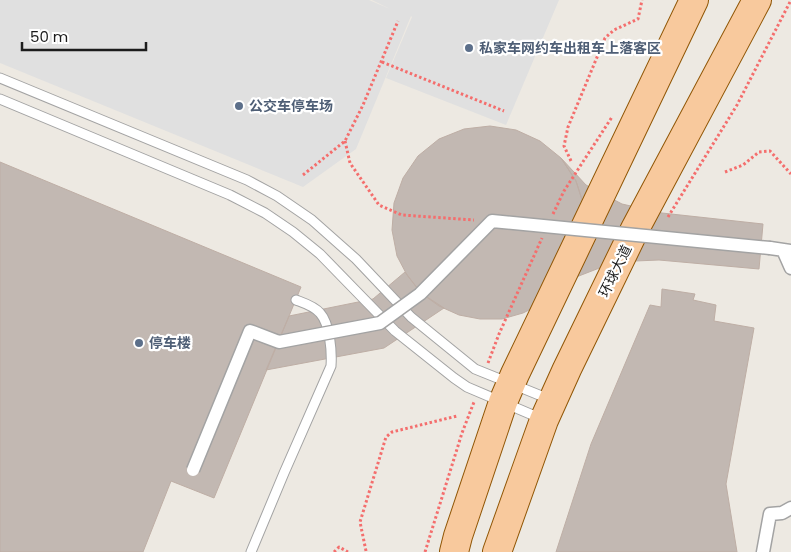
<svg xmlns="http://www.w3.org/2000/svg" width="791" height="552" font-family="Poppins,'Noto Sans SC',sans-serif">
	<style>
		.parking { fill: #e0e0e0 }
		.building { fill: #c2b8b2; stroke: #beaea5 }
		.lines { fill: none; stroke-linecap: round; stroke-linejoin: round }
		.service-casing { stroke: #a3a3a3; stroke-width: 11 }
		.pedestrian-casing { stroke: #a3a3a3; stroke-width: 15 }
		.primary-casing { stroke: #905605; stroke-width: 30 }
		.path { stroke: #f46e6d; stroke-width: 3; stroke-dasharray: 2.5 2.5; stroke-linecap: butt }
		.service { stroke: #fff; stroke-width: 9 }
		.pedestrian { stroke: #fff; stroke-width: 12 }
		.primary { stroke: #f8c99d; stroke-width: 28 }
		.pedestrian-bridge-casing { stroke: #a3a3a3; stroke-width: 15; stroke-linecap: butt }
		.pedestrian-bridge { stroke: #fff; stroke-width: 12 }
		.service-dot { fill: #5c6f8a; stroke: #fff; stroke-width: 2 }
		.labels { text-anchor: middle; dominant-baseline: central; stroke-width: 4.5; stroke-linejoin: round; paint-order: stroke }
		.service-label { font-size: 14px; font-weight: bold; fill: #4e5e75; stroke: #fff; text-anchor: start }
		.street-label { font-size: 14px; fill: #1c1c1c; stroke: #fff }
	</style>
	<rect width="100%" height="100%" fill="#ede9e2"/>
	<path class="parking" d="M0 0H369L390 9 372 0H559L506 125 386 78 412 17 411 16 356 149 303 187 0 63Z"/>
	<path class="building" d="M490 126 516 130 540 141 561 158 576 181 584 206 543 303 523 313 502 319H480L459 315 439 306 421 293 407 275 397 256 392 230 394 203 403 178 418 156 439 139 464 129Z
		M561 158 586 185 622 204 662 213 763 224 759 269 659 260 635 261 602 267 571 279 584 206 576 181Z
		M0 162 301 287 214 498 171 481 143 552H0Z
		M405 272 421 293 444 308 384 348 266 370 289 316 373 299Z
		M662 289 695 294 693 300 716 305 714 321 754 328 726 484 737 552H556L591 444 650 305 661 307Z"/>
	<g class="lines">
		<defs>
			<path id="service" d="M0 78 247 180 277 196 312 220 356 259 411 317 475 369 549 399
				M0 99 230 195 265 213 293 232 320 254 395 331 454 378 467 387 542 419
				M251 552 284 473 331 366C332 352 330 324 320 313 314 306 304 303 296 300"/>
			<path id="pedestrian" d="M770 248 791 251
				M783 250 791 268
				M763 552 770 514 782 513 791 508"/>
			<path id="primary" d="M454 552 458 536 503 402 515 374 694 0
				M497 552 544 420 567 369 635 229 757 0"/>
		</defs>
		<use href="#service" class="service-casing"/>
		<use href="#pedestrian" class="pedestrian-casing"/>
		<use href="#primary" class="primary-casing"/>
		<path class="path" d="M382 62 504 111
			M345 141 350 163 379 205 402 215 474 220
			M571 161 564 146 568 127 605 38 614 30 638 19 642 0
			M725 172 743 165 759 152 770 151 791 174
			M303 175 345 141 363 105 398 21
			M553 214 564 191 612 117
			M668 217 737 105 791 0
			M488 363 499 334 542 238
			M366 551 360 522 386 437 392 432 457 416
			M334 552 339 547 348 552
			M425 552 462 433 474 402"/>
		<use href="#service" class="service"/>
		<use href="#pedestrian" class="pedestrian"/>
		<use href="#primary" class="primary"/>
		<defs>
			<path id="pedestrian-bridge" d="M193 470 250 331 279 342 380 323 420 294 492 221 770 248"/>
		</defs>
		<use href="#pedestrian-bridge" class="pedestrian-bridge-casing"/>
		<use href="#pedestrian-bridge" class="pedestrian-bridge"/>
	</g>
	<g class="service-dot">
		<circle cx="469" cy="48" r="5"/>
		<circle cx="239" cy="106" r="5"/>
		<circle cx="139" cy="343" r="5"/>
	</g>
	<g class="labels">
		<g class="service-label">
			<text x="479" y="48">私家车网约车出租车上落客区</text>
			<text x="249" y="106">公交车停车场</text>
			<text x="149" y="343">停车楼</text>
		</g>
		<g class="street-label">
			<text transform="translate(615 271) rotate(-64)">环球大道</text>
		</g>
	</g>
	<path d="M22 42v8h124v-8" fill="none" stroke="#1c1c1c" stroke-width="2.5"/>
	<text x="30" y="42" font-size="15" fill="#1c1c1c" stroke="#ffffff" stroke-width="4" paint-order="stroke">50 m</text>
</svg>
